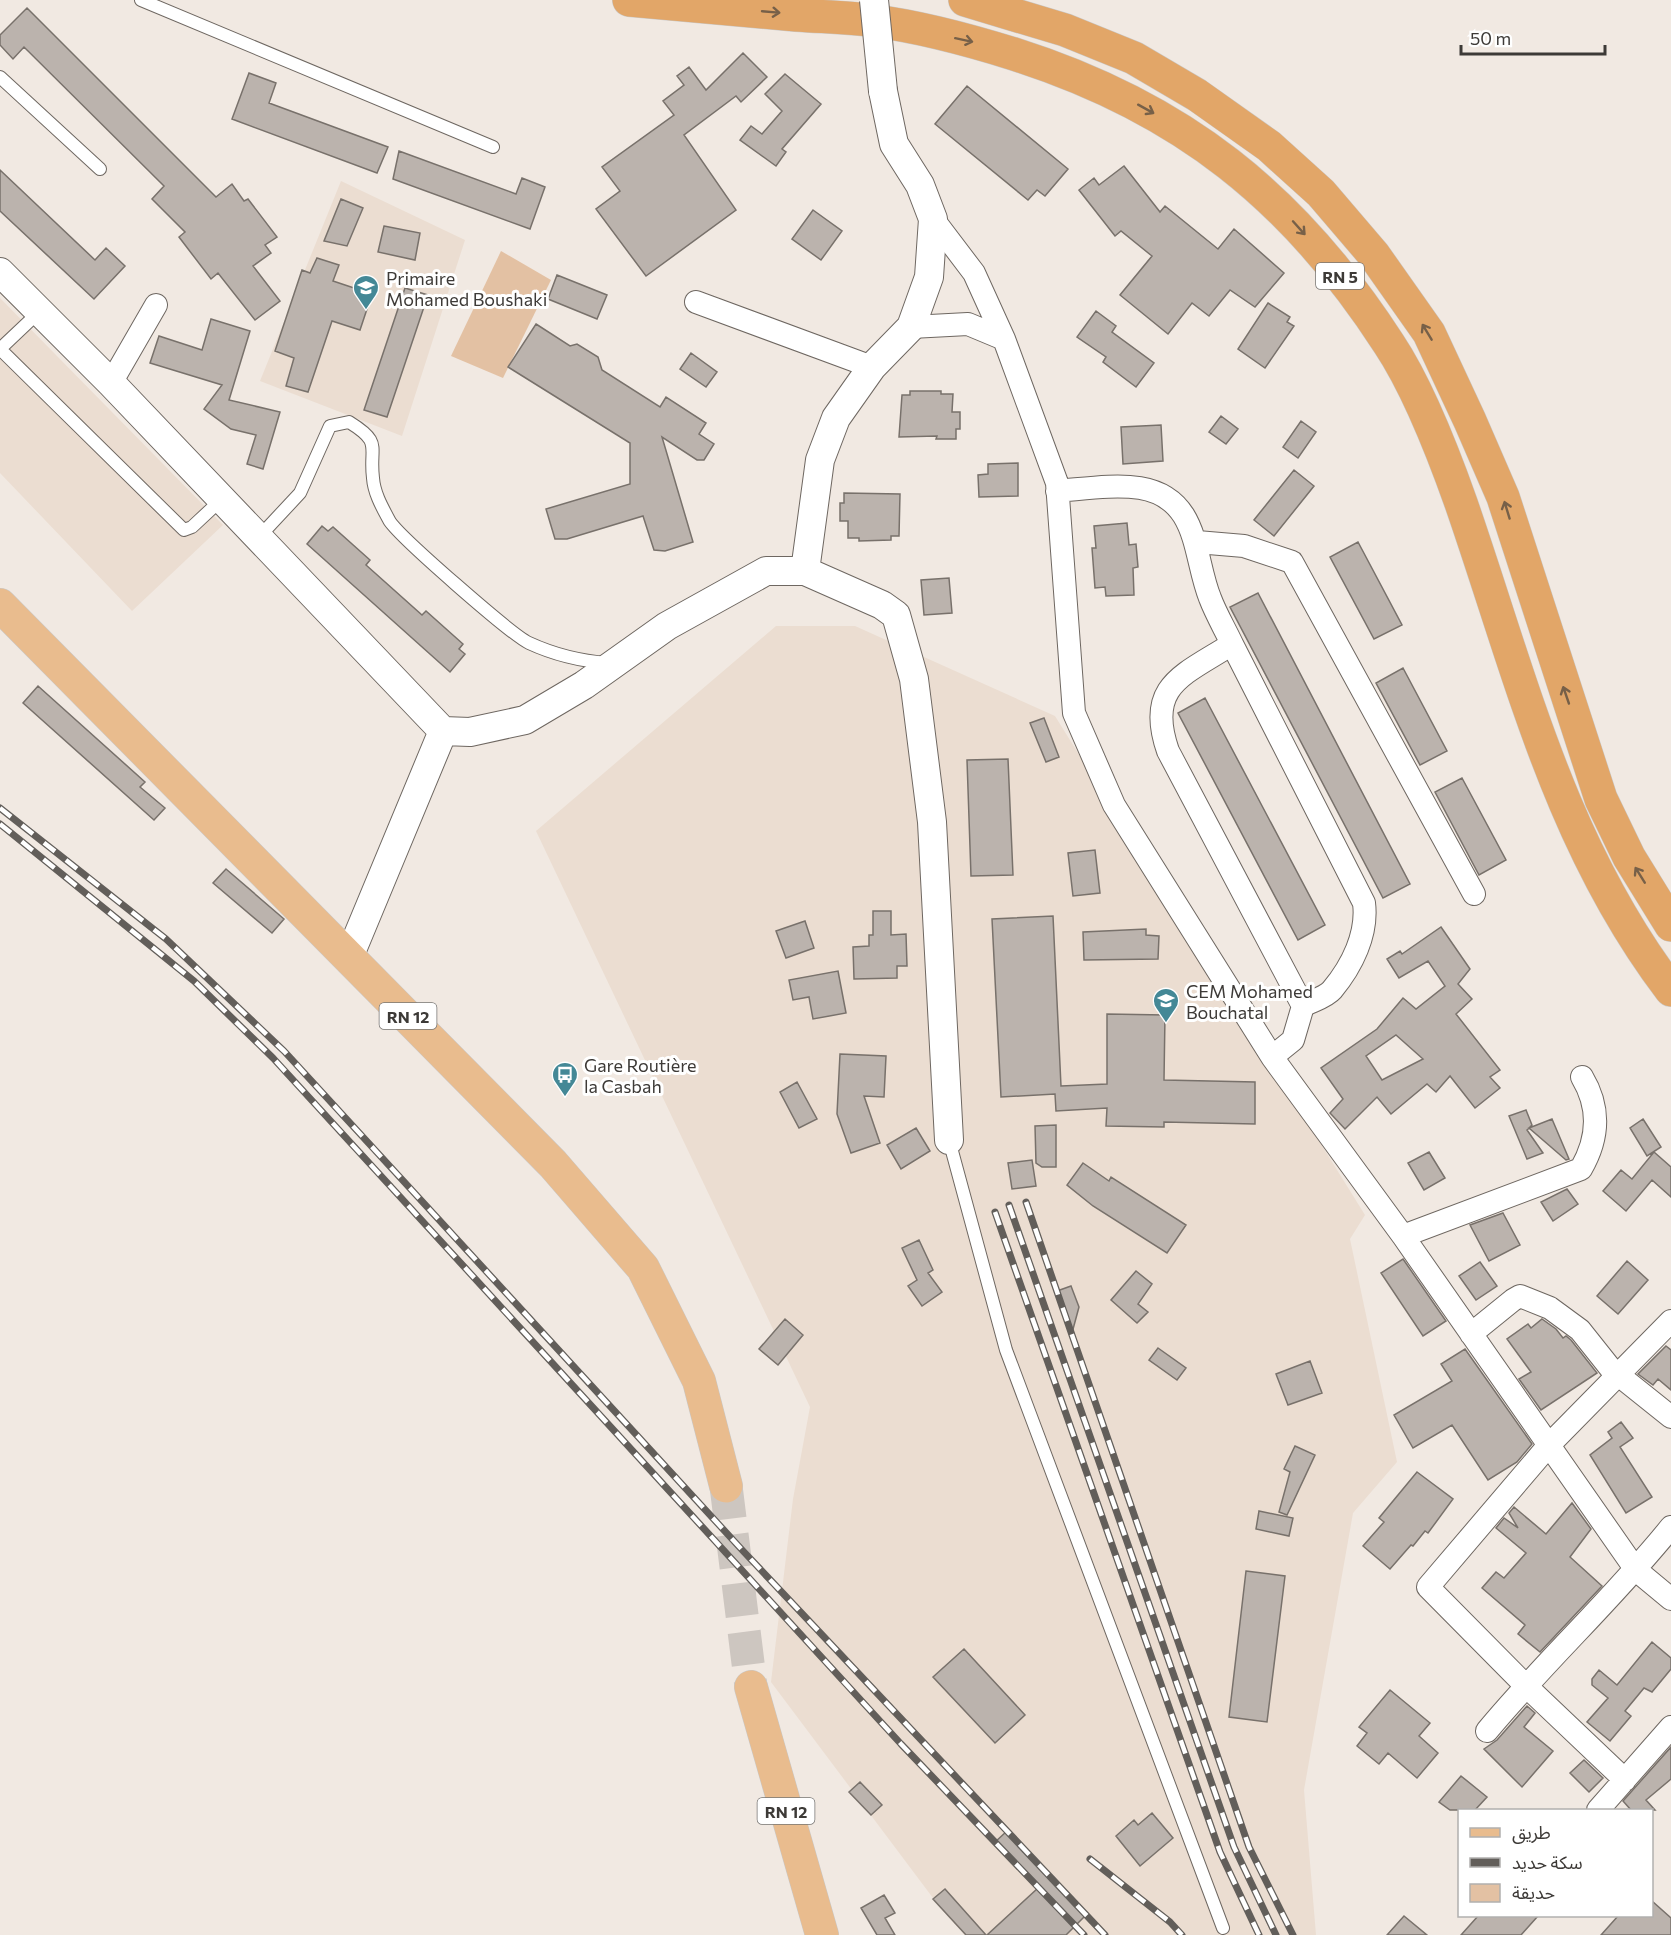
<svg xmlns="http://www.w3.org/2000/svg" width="1671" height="1935" font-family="Commissioner,'Noto Sans Arabic',sans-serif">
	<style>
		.built { fill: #ebddd1 }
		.green { fill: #e3c1a3 }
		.building { fill: #bbb3ad; stroke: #78716b; stroke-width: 1.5; fill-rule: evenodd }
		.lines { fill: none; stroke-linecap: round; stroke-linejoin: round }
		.primary-tunnel { stroke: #cdc6c0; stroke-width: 33; stroke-dasharray: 33 16; stroke-linecap: butt }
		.service-casing { stroke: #6e6761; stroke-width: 14 }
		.minor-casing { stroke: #6e6761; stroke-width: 24 }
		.tertiary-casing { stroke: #6e6761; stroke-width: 30 }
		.primary-casing { stroke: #c9c8c7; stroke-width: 34 }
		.trunk-casing { stroke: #c9c8c7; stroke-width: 34 }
		.service { stroke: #fff; stroke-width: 12 }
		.minor { stroke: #fff; stroke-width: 22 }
		.tertiary { stroke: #fff; stroke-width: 28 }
		.primary { stroke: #e9bc8e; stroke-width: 33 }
		.trunk { stroke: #e2a668; stroke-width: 33 }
		.rail-casing { stroke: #625e5a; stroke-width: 7 }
		.rail { stroke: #fff; stroke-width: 4.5; stroke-dasharray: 14; stroke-linecap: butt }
		.tertiary-bridge-casing { stroke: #6e6761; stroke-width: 30; stroke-linecap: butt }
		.tertiary-bridge { stroke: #fff; stroke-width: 28 }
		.oneway { stroke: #776048 }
		.labels { text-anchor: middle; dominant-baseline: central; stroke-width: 6; stroke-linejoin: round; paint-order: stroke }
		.shield { fill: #fff; stroke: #777573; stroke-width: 1.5 }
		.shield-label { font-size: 16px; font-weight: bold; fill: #3d3a37 }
		.poi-label { font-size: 18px; fill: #3d3a37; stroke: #fff; text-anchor: start }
	</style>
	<rect width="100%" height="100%" fill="#f1e9e2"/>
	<path class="built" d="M341 181 465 240 402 436 260 381Z
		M0 298 223 525 132 611 0 473Z
		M776 626H855L1055 716 1365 1215 1350 1239 1397 1462 1353 1513 1304 1790 1316 1935H965L942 1910 771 1682 793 1499 810 1407 536 831Z"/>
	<path class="green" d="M501 251 551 280 503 378 451 356Z"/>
	<path class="building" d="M27 8 216 197 232 184 244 201 248 199 277 237 265 245 271 253 253 266 280 301 255 320 218 273 211 279 179 237 185 232 152 199 164 186 24 47 13 59 0 45V35Z
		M743 53 767 77 741 102 736 96 684 135 736 210 646 276 596 209 620 191 602 167 674 115 663 101 684 85 677 76 689 67 706 90Z
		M249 73 276 83 269 103 388 147 377 173 232 119Z
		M785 74 821 104 782 149 786 152 776 166 740 140 751 126 762 134 782 111 765 94Z
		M967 86 1068 169 1045 196 1037 190 1028 200 935 124Z
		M399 151 516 194 522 178 545 187 530 229 393 179Z
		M1124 166 1160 212 1165 206 1218 249 1234 229 1284 273 1255 307 1230 290 1209 316 1192 303 1168 334 1120 295 1152 256 1121 231 1115 236 1079 190 1094 178 1099 185Z
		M0 170 95 260 106 248 125 266 94 299 0 211Z
		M341 199 363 208 347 246 324 241Z
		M813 210 842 231 821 260 792 239Z
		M384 226 420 233 415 260 378 252Z
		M317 258 339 265 333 281 372 294 360 330 332 321 308 392 286 386 294 358 275 351 302 270 310 273Z
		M557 275 607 295 597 319 548 299Z
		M405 288 428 295 387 417 364 410Z
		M1268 303 1290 317 1287 322 1294 326 1265 368 1238 349Z
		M1096 311 1116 326 1112 332 1154 363 1136 387 1103 362 1106 357 1077 337Z
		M211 319 250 331 229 400 280 412 263 469 247 464 256 435 231 429 204 409 222 385 150 363 159 336 202 350Z
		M536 324 570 346 577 344 598 357 602 370 660 407 666 397 706 423 699 434 714 444 704 460H697L662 437 693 542 665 551 654 550 643 516 567 539H555L546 509 630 484V443L508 367Z
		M691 353 717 372 706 387 680 369Z
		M910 391H941V394H953L952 412H960V429H956V439H936L937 436 899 437 902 395H910Z
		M1221 416 1238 429 1226 444 1209 432Z
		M1301 421 1316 432 1298 458 1283 447Z
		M1161 425 1163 461 1123 464 1121 427Z
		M1018 463V496L979 497 978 475 988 474V464Z
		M1294 470 1314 486 1274 536 1254 520Z
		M844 493 900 494 899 536H891V540L859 541V538H848V521H840V503H844Z
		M1127 523 1129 545 1136 544 1138 567 1133 568 1134 595 1106 596 1105 587 1095 588 1092 548H1096L1094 526Z
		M322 526 328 531 333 527 370 560 366 565 422 615 426 611 463 644 459 649 465 654 450 672 307 544Z
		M1358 542 1402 625 1374 639 1330 557Z
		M949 578 952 613 924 615 921 580Z
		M1258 593 1410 884 1383 898 1230 607Z
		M1403 668 1447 751 1420 765 1376 683Z
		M38 686 145 782 140 787 165 808 154 820 23 703Z
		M1205 698 1325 925 1298 940 1178 713Z
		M1044 718 1059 757 1046 762 1030 723Z
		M1008 759 1013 875 971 876 967 760Z
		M1462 778 1506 860 1479 875 1435 792Z
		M1095 850 1100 893 1073 896 1068 853Z
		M226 869 284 919 272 933 213 883Z
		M873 911H891V935L906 934 907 966H897V978L854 979 853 947 869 946V935H873Z
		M1053 916 1061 1086 1107 1084V1014L1165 1015 1164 1080 1255 1082V1124L1164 1122V1127L1106 1126 1107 1108 1056 1111 1055 1094 1001 1097 992 919Z
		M805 921 814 948 786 958 776 931Z
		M1441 927 1470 969 1458 984 1472 999 1456 1014 1500 1070 1490 1077 1500 1088 1475 1108 1450 1076 1436 1092 1427 1084 1391 1114 1377 1097 1345 1129 1330 1113 1343 1099 1321 1068 1377 1029 1403 998 1416 1009 1445 986 1428 961 1399 978 1387 959 1400 951 1402 954ZM1396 1035 1423 1059 1382 1080 1366 1056Z
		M1146 929V935L1159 936 1158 959 1084 960 1083 932Z
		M838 971 846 1013 813 1019 809 997 793 1000 789 980Z
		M840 1054 886 1056 884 1097 864 1096 880 1143 851 1153 837 1114Z
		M797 1082 817 1119 799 1128 780 1092Z
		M1526 1110 1532 1125 1527 1130 1543 1153 1527 1159 1509 1116Z
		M1552 1119 1569 1159 1566 1160 1529 1128Z
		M1643 1119 1661 1147 1647 1156 1630 1128Z
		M1056 1125V1167H1042L1036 1163 1035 1126Z
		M916 1128 930 1151 901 1169 887 1145Z
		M1429 1152 1445 1178 1424 1190 1408 1163Z
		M1654 1152 1671 1167V1197L1652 1180 1626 1211 1603 1191 1621 1170 1632 1179Z
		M1032 1160 1036 1186 1012 1189 1008 1163Z
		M1083 1163 1109 1181 1111 1177 1186 1225 1167 1253 1093 1206 1067 1185Z
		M1567 1189 1578 1204 1553 1221 1541 1202Z
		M1503 1213 1520 1245 1489 1261 1470 1225Z
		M919 1240 933 1270 928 1273 942 1292 922 1306 908 1286 917 1280 902 1248Z
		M1403 1259 1446 1321 1423 1336 1381 1273Z
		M1627 1261 1648 1280 1618 1314 1597 1296Z
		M1480 1262 1497 1286 1476 1300 1459 1276Z
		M1136 1271 1152 1284 1138 1304 1148 1312 1137 1323 1111 1300Z
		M1071 1286 1079 1307 1072 1333 1057 1291Z
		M785 1319 803 1335 778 1365 759 1349Z
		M1542 1319 1556 1329 1563 1338 1566 1336 1571 1340 1597 1373 1541 1410 1519 1379 1531 1372 1507 1339 1528 1324 1531 1328Z
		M1666 1346 1671 1350V1390L1658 1379 1653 1385 1638 1374Z
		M1158 1348 1186 1368 1177 1380 1149 1360Z
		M1465 1349 1532 1444 1517 1462 1488 1480 1452 1425 1413 1448 1394 1415 1452 1381 1441 1364Z
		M1310 1361 1322 1393 1288 1405 1276 1374Z
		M1621 1422 1633 1438 1620 1447 1652 1497 1626 1513 1590 1455 1612 1438 1608 1432Z
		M1295 1446 1315 1455 1287 1515 1279 1512 1290 1472 1284 1469Z
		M1417 1472 1453 1499 1428 1533 1425 1531 1413 1546 1411 1545 1390 1569 1363 1546 1384 1522 1379 1518Z
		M1572 1503 1591 1529 1570 1557 1602 1586 1540 1652 1518 1634 1525 1625 1482 1588 1496 1572 1504 1578 1526 1553 1496 1528 1504 1518 1518 1528 1509 1513 1514 1507 1546 1534Z
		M1259 1511 1293 1518 1289 1536 1256 1529Z
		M1246 1571 1285 1576 1267 1722 1229 1717Z
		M1652 1642 1671 1658V1669L1652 1692 1644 1688 1625 1711 1631 1716 1610 1741 1587 1722 1608 1698 1592 1685V1679L1599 1670 1617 1685Z
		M964 1649 1025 1715 995 1743 933 1677Z
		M1390 1690 1430 1723 1419 1736 1438 1753 1417 1778 1388 1753 1379 1764 1357 1746 1367 1733 1359 1727Z
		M1527 1706 1535 1713 1524 1727 1553 1751 1522 1787 1484 1749 1497 1740Z
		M1671 1747V1779L1646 1800 1655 1810H1631L1623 1801Z
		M1584 1760 1603 1778 1589 1792 1570 1773Z
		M1461 1776 1487 1797 1475 1810H1450L1439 1802Z
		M860 1782 882 1805 871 1815 849 1792Z
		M1152 1813 1173 1838 1140 1866 1116 1836 1134 1820 1138 1825Z
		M1007 1831 1087 1914 1066 1935H987L1038 1888 994 1843Z
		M945 1889 986 1935H966L933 1899Z
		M884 1895 895 1913 885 1918 895 1935H877L861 1908Z
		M1652 1901 1671 1918V1935H1601L1618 1916H1652Z
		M1404 1916 1427 1935H1387Z
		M1478 1916H1538L1521 1935H1461Z"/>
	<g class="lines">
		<path class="primary-tunnel" d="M726 1486 751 1687"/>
		<defs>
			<path id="service" d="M141 0 493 147
				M0 77 100 169
				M39 312 0 349 184 530 192 527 222 499
				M259 537 300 493 330 426 349 422C383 443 369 446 373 478 374 493 382 507 389 520 397 535 512 635 529 643 555 655 580 661 608 663
				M949 1140 1006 1350 1223 1928"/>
			<path id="minor" d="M933 219 974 273 1004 339 1057 483 1074 713 1114 805 1272 1057 1403 1236 1636 1570 1671 1599
				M696 302 872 367
				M911 327 968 324 1004 339
				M111 383 156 305
				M1057 491C1083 489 1114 484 1140 488 1200 498 1193 556 1210 598 1216 614 1225 629 1232 644 1184 675 1145 685 1168 751L1303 1006 1293 1040 1272 1057
				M1197 542 1244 546 1292 562 1474 894
				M1232 644 1364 903C1368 934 1352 966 1332 990 1326 997 1312 1001 1303 1006
				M1403 1236 1581 1169C1599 1138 1600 1107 1582 1077
				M1471 1334 1513 1300 1520 1296 1550 1308 1580 1330 1611 1369 1671 1417
				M1487 1731C1546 1660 1613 1599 1671 1527
				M1625 1780 1525 1685 1428 1587 1549 1445 1671 1321
				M1598 1810 1671 1727"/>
			<path id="tertiary" d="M0 272 111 383 443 731 470 732 525 720 584 685 667 626 766 571H805L882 605 896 615 914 679 932 822 949 1140
				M805 571 820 460 836 418 872 367 911 327 929 277 933 219 920 185 894 144 883 91
				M349 957 443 731"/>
			<path id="primary" d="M0 605 553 1164 643 1268 699 1381 726 1486
				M751 1687 822 1935"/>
			<path id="trunk" d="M629 0C685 5 740 10 796 15 822 17 849 17 875 21 922 27 969 40 1014 54 1181 107 1294 197 1389 344 1417 386 1444 455 1461 503 1520 673 1559 843 1671 990
				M965 0 1065 30 1134 58 1197 95 1269 146 1321 193 1374 255 1429 333 1470 421 1503 497 1601 799 1629 857 1671 925"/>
		</defs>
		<use href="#service" class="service-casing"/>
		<use href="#minor" class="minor-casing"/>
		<use href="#tertiary" class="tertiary-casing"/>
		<use href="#primary" class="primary-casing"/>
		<use href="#trunk" class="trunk-casing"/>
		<use href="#service" class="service"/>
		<use href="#minor" class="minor"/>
		<use href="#tertiary" class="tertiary"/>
		<use href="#primary" class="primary"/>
		<use href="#trunk" class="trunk"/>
		<defs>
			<path id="rail" d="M0 808 166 939 284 1051 744 1552 1105 1935
				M0 824 194 981 273 1058 901 1744 1084 1935
				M1026 1202 1249 1847 1293 1935
				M1009 1205 1234 1847 1276 1935
				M995 1212 1220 1852 1259 1935
				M1090 1859 1170 1922 1182 1935"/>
		</defs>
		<use href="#rail" class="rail-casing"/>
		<use href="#rail" class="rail"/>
		<defs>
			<path id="tertiary-bridge" d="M874 0 883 91"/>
		</defs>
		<use href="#tertiary-bridge" class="tertiary-bridge-casing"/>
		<use href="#tertiary-bridge" class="tertiary-bridge"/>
	</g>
	<defs><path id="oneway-shaft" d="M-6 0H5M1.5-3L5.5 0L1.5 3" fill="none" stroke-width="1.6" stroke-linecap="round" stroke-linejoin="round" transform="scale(1.5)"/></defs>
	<g class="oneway">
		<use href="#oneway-shaft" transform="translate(771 12) rotate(5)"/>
		<use href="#oneway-shaft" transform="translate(964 40) rotate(12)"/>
		<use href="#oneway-shaft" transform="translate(1146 109) rotate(29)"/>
		<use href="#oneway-shaft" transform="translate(1299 228) rotate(48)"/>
		<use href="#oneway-shaft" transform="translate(1427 332) rotate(-121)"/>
		<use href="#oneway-shaft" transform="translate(1507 510) rotate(-107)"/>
		<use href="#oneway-shaft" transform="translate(1566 695) rotate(-109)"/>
		<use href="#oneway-shaft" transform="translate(1640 875) rotate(-122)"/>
	</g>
	<defs>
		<symbol id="school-pin" viewBox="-11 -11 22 30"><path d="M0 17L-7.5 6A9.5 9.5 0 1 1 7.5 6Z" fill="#448896" stroke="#fff"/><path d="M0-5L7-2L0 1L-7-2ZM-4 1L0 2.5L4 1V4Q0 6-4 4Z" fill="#fff"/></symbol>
		<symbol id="bus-pin" viewBox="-11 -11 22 30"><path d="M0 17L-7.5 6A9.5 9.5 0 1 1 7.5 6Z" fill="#448896" stroke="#fff"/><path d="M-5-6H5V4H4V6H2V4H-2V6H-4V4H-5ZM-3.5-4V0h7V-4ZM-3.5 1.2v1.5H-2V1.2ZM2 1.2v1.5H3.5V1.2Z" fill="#fff"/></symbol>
	</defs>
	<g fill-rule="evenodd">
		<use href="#school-pin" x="351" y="273" width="30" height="40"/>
		<use href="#school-pin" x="1151" y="986" width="30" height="40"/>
		<use href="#bus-pin" x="550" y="1060" width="30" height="40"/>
	</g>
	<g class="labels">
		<g class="shield">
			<rect x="1316" y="263" width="48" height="26" rx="4.5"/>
			<rect x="379.5" y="1003" width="57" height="26" rx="4.5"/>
			<rect x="757.5" y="1798" width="57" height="26" rx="4.5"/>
		</g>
		<g class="shield-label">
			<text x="1340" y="276">RN 5</text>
			<text x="408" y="1016">RN 12</text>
			<text x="786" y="1811">RN 12</text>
		</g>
		<g class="poi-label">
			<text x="386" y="278">Primaire<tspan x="386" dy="21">Mohamed Boushaki</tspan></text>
			<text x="1186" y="991">CEM Mohamed<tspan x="1186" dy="21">Bouchatal</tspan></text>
			<text x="584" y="1065">Gare Routière<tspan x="584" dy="21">la Casbah</tspan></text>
		</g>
	</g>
	<rect x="1458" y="1809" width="195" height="108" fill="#ffffff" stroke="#b1b0af" stroke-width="1.5"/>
	<rect x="1470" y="1828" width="30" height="9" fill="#e9bc8e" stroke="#b1b0af" stroke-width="1.5"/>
	<text x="1512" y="1839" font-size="18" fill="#3d3a37">طريق</text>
	<rect x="1470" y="1858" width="30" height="9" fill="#625e5a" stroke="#b1b0af" stroke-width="1.5"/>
	<text x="1512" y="1869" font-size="18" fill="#3d3a37">سكة حديد</text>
	<rect x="1470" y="1884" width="30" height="18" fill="#e3c1a3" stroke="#b1b0af" stroke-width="1.5"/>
	<text x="1512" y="1899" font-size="18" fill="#3d3a37">حديقة</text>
	<path d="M1461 45v9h144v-9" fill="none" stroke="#3d3a37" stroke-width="3"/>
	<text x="1470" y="45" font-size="18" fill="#3d3a37" stroke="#ffffff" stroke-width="4.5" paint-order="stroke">50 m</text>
</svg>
